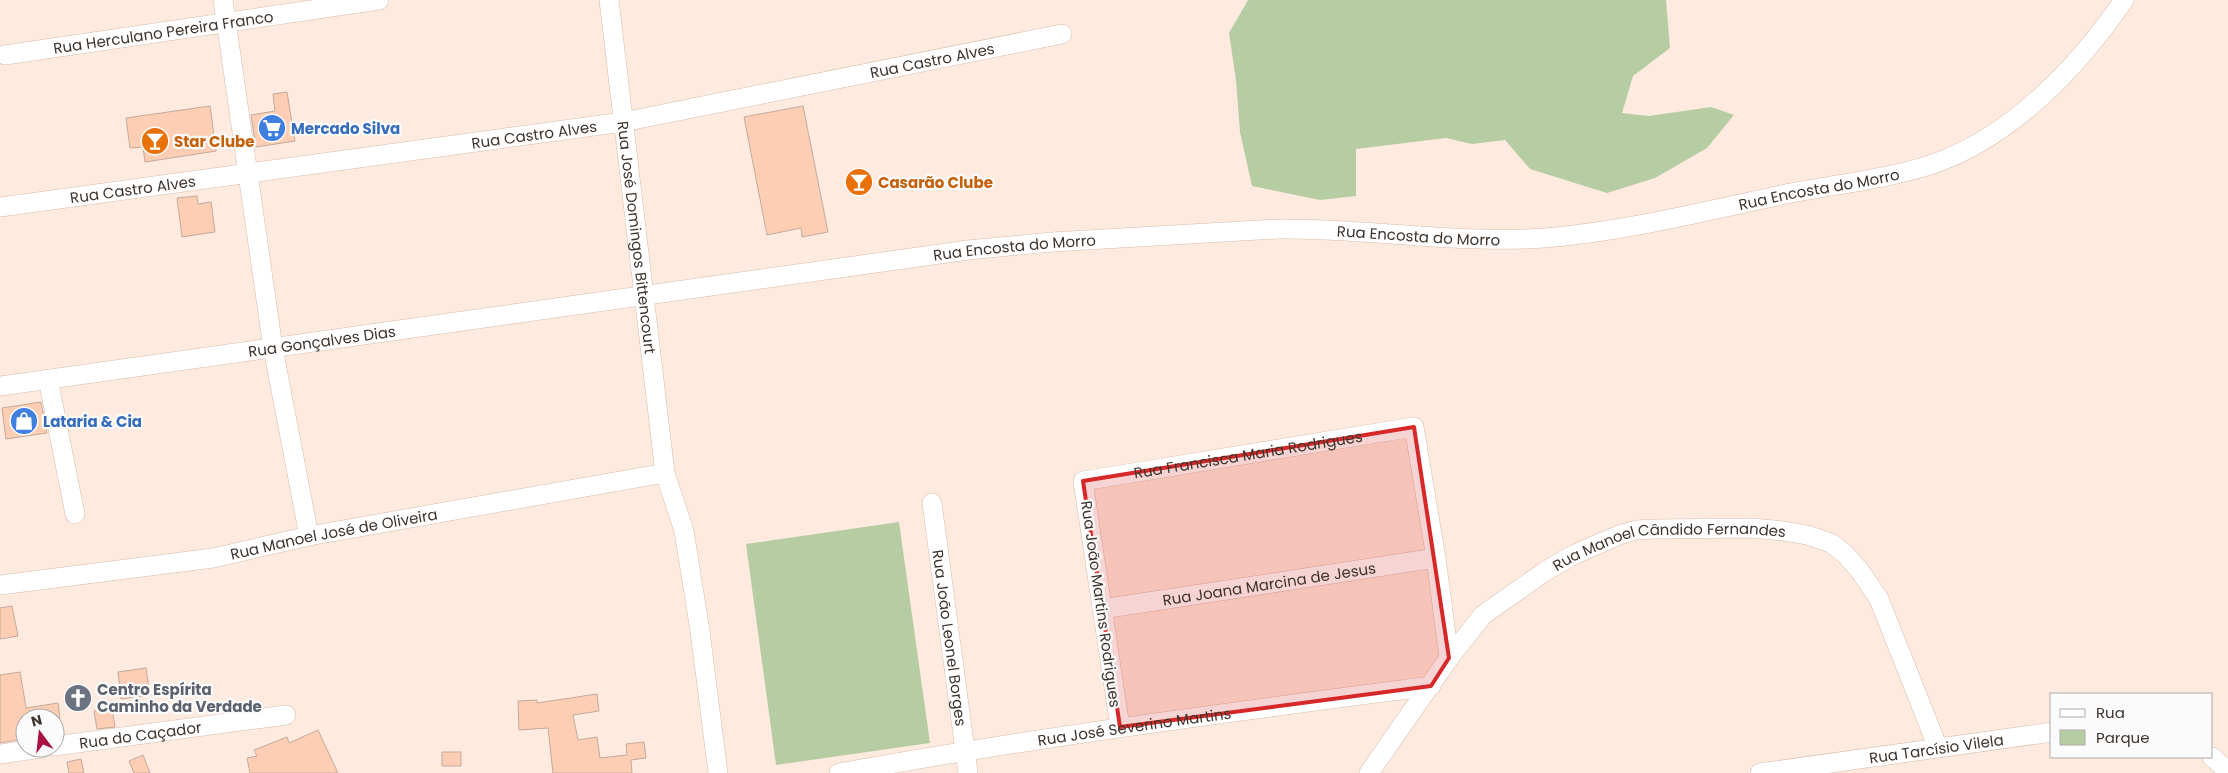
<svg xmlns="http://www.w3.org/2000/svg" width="2228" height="773" font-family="Poppins,sans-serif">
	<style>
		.green { fill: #b6cda4 }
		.building { fill: #fdceb4; stroke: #c2aa9c }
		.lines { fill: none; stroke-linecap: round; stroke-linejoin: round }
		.minor-casing { stroke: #d5bcae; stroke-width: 20 }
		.minor { stroke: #fff; stroke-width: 19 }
		.marked { fill: #d62828; fill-opacity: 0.2; stroke: #d62828; stroke-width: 4; stroke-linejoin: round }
		.labels { text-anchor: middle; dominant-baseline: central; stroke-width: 4.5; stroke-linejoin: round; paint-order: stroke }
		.street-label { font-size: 15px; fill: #3d342e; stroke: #fbfbfb }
		.shop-label { font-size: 15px; font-weight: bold; fill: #366cbe; stroke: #fbfbfb; text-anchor: start }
		.food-label { font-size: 15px; font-weight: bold; fill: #c56008; stroke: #fbfbfb; text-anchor: start }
		.worship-label { font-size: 15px; font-weight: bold; fill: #5b616d; stroke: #fbfbfb; text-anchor: start }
	</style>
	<rect width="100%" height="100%" fill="#feeade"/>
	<path class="green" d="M1248 0H1666L1670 48 1633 76 1622 113 1649 116 1711 107 1734 115 1707 148 1655 178 1607 193 1530 169 1505 140 1472 144 1446 138 1356 149V196L1320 200 1252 186 1240 132 1236 80 1229 33Z
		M899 522 930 743 776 765 746 544Z"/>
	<path class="building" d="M287 92 295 141 256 147 251 115 275 111 273 94Z
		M210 106 216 151 145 162 143 147 130 148 126 118Z
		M803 106 828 232 802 237 801 228 767 235 744 117Z
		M197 196 198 204 211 202 215 232 182 237 177 198Z
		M41 402 47 433 6 439 2 408Z
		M12 606 18 636 0 639V608Z
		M146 668 150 695 121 699 118 672Z
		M20 672 26 708 58 703 60 718H24L25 723 20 724 23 739 0 743V675Z
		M597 694 599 711 573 715 578 740 597 737 600 758 627 755 626 744 644 742 646 758 631 760 632 773H553L548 728 519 730 518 701 537 700V703Z
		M112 708 115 727 97 729 94 711Z
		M318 730 338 773H250L247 758 257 756 254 750 287 737 289 743Z
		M442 752H461V766H442Z
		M143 755 150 773H134L129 761Z
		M81 759 84 773H69L67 762Z"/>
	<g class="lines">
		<defs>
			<g id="minor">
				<path d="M223 0 273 348 309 536"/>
				<path id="s1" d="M609 0 665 473 684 531 700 631 718 773"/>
				<path id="s2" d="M5 55 379 0"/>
				<path id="s3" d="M0 207 623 122 1062 34"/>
				<path d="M48 379 75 514"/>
				<path id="s4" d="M0 386 968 250 1052 242 1278 229C1367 228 1456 244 1545 238 1626 231 1703 212 1781 195 1830 185 1883 180 1930 165 2011 138 2077 68 2124 0"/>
				<path id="s5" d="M932 503 968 773"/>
				<path id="s6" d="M0 585 213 558 309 536 665 473"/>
				<path id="s7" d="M1102 609 1436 558"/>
				<path id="s8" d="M1120 727 1083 481 1414 427 1436 558 1449 658"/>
				<path id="s9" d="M55 746 286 715"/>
				<path d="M0 754 42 748"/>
				<path d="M2212 757 2228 771"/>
				<path id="s10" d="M839 773C1036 737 1233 712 1431 686"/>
				<path id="s11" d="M1369 773 1449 658 1483 615 1544 572 1571 556 1619 535 1636 530 1655 529 1751 528 1784 531 1807 535 1831 543 1845 554 1860 571 1879 599 1938 748"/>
				<path id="s12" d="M1760 773 2052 732"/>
			</g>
		</defs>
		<use href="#minor" class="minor-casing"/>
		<use href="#minor" class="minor"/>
	</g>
	<path class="marked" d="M1414 427 1449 658 1431 686 1120 727 1083 481Z"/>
	<defs>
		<symbol id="supermarket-disc" viewBox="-11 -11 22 22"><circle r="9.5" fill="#3f7fe0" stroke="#fbfbfb"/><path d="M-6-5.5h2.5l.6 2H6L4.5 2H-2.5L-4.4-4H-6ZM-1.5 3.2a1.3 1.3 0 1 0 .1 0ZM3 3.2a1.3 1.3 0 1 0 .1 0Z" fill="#fff"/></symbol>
		<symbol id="bar-disc" viewBox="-11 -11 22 22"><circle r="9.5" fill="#e8710a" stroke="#fbfbfb"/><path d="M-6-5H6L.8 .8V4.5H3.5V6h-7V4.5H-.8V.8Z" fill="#fff"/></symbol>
		<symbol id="shop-disc" viewBox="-11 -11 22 22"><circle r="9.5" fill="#3f7fe0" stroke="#fbfbfb"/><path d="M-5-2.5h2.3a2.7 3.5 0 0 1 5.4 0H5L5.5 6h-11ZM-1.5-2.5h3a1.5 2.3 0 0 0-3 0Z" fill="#fff"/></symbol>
		<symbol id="church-disc" viewBox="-11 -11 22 22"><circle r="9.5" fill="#6b7280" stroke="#fbfbfb"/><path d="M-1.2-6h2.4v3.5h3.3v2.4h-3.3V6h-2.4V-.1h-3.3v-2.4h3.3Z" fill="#fff"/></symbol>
	</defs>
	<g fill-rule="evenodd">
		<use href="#supermarket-disc" x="256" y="112" width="32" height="32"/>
		<use href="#bar-disc" x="139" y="125" width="32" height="32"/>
		<use href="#bar-disc" x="843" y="166" width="32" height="32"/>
		<use href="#shop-disc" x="8" y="405" width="32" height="32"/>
		<use href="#church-disc" x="62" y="682" width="32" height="32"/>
	</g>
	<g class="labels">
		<g class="street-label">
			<text stroke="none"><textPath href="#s2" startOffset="160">Rua Herculano Pereira Franco</textPath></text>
			<text stroke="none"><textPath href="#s3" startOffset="944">Rua Castro Alves</textPath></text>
			<text stroke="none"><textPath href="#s3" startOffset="539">Rua Castro Alves</textPath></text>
			<text stroke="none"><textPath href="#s3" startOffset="134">Rua Castro Alves</textPath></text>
			<text stroke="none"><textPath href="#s4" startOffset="1834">Rua Encosta do Morro</textPath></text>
			<text stroke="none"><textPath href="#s4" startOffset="1429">Rua Encosta do Morro</textPath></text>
			<text stroke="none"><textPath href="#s1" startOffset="239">Rua José Domingos Bittencourt</textPath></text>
			<text stroke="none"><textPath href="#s4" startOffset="1024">Rua Encosta do Morro</textPath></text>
			<text stroke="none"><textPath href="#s4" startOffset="325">Rua Gonçalves Dias</textPath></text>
			<text stroke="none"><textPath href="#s8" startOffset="416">Rua Francisca Maria Rodrigues</textPath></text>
			<text stroke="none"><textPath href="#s6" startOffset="338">Rua Manoel José de Oliveira</textPath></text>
			<text stroke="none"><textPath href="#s11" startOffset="401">Rua Manoel Cândido Fernandes</textPath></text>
			<text stroke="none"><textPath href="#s7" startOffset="169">Rua Joana Marcina de Jesus</textPath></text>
			<text transform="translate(1101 604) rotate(82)">Rua João Martins Rodrigues</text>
			<text stroke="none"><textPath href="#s5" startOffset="136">Rua João Leonel Borges</textPath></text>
			<text stroke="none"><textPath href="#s10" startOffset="299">Rua José Severino Martins</textPath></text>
			<text stroke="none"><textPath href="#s9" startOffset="86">Rua do Caçador</textPath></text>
			<text stroke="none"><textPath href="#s12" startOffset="178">Rua Tarcísio Vilela</textPath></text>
		</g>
		<g class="shop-label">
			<text x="291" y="128">Mercado Silva</text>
			<text x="43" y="421">Lataria &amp; Cia</text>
		</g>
		<g class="food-label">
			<text x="174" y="141">Star Clube</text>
			<text x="878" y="182">Casarão Clube</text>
		</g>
		<g class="worship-label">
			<text x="97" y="689">Centro Espírita<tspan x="97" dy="17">Caminho da Verdade</tspan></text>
		</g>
	</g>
	<rect x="2050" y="693" width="162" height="65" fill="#fbfbfb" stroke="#afaba9"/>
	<rect x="2060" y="709" width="25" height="8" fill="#ffffff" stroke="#afaba9"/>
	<text x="2096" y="718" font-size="15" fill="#3d342e">Rua</text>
	<rect x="2060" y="730" width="25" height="15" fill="#b6cda4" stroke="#afaba9"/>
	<text x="2096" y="743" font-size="15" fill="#3d342e">Parque</text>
	<g transform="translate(40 733) rotate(345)"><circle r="24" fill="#fbfbfb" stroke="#afaba9"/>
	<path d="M0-4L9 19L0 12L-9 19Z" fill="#a81140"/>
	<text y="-8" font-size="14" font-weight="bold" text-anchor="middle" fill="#3d342e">N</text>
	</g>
</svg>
